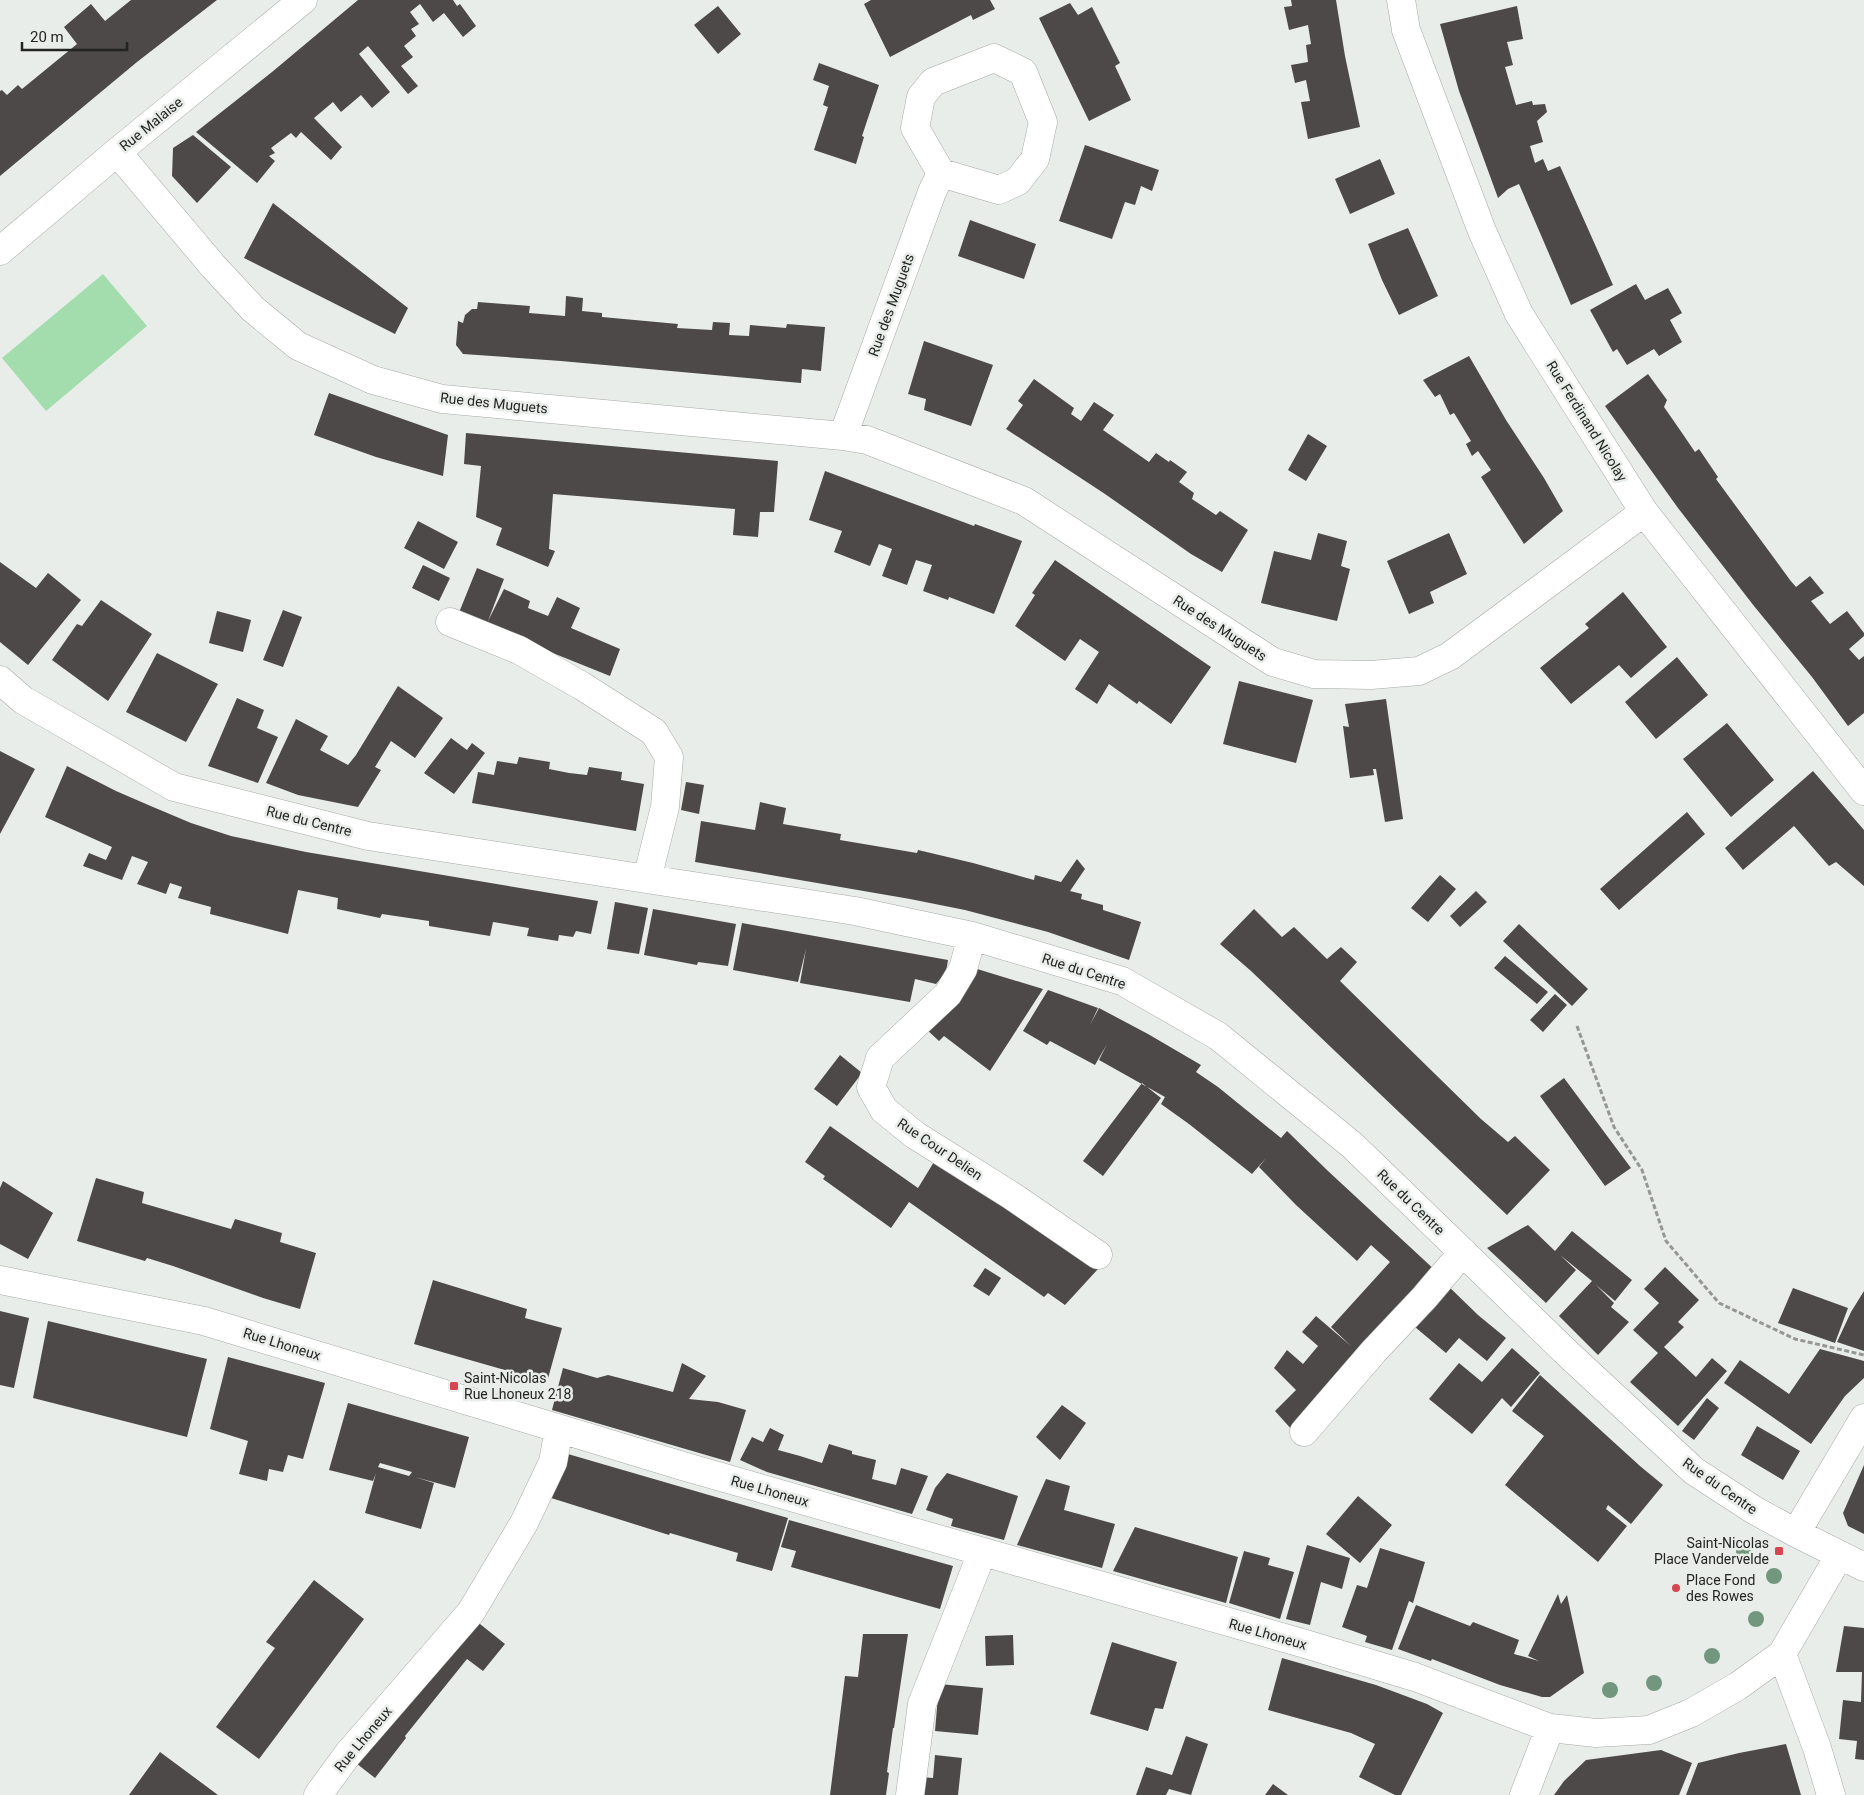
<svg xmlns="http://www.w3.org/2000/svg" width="1864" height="1795" font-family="Roboto,sans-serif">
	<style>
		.green { fill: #a3ddad }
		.building { fill: #4d4949; fill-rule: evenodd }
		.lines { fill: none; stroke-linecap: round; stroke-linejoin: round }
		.minor-casing { stroke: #a6aaa7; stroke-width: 29 }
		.path { stroke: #949794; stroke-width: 3; stroke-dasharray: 5 2.5; stroke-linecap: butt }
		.minor { stroke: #fff; stroke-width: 28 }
		.tree { fill: #73977e }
		.poi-dot { fill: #d64550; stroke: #e9ede9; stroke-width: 2 }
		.labels { text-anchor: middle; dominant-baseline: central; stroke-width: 5; stroke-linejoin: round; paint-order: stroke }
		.street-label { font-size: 14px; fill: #222422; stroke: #e9ede9 }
		.poi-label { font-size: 14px; fill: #222422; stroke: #e9ede9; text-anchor: start }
	</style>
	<rect width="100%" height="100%" fill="#e9ede9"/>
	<path class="green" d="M103 274 147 326 46 411 2 358Z"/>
	<path class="building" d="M131 0H217L137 62 0 176V91L2 90 7 95 18 85 22 89 77 44 64 27 91 4 105 21Z
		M358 0H453L457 6 460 4 476 26 463 37 444 13 433 22 420 4 410 12 419 24 411 29 416 36 404 46 413 57 401 66 418 86 408 94 368 46 359 54 390 92 372 108 361 95 341 112 333 102 314 118 342 147 331 160 301 132 296 138 291 133 271 148 275 153 269 156 275 161 257 183 196 132 272 72Z
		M871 0H990L995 9 973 20 971 15 890 57 864 4Z
		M1291 0H1336L1345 56 1360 127 1308 139 1301 102 1310 101 1306 80 1295 83 1291 65 1308 62 1306 45 1311 44 1308 25 1289 30 1284 7 1292 6Z
		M1070 3 1078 15 1092 7 1120 63 1115 66 1131 100 1089 121 1039 18Z
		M718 6 741 34 718 54 694 25Z
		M1517 6 1523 39 1507 42 1513 65 1505 67 1516 105 1532 101 1533 105 1545 104 1547 112 1537 121 1543 142 1530 146 1535 163 1543 159 1548 171 1560 166 1613 285 1571 305 1519 184 1508 189 1498 198 1459 91 1440 24Z
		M819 63 879 85 862 136 864 137 856 164 814 150 828 107 823 105 829 86 813 80Z
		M193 135 231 167 197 203 172 176 173 148Z
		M1085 145 1159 170 1152 191 1141 186 1135 205 1125 202 1112 239 1059 221Z
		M1380 159 1395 194 1350 214 1335 179Z
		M273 203 408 308 395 334 244 258Z
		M970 220 1036 244 1024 279 958 256Z
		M1408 228 1438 296 1399 315 1382 280 1368 244Z
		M1636 284 1645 300 1668 288 1682 313 1670 320 1682 342 1659 356 1654 349 1627 365 1617 349 1613 352 1590 310Z
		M566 296 583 298 582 311 602 313V317L678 324 677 328 712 330 713 322 730 323 729 335 749 336 750 325 786 328 787 324 825 327 821 371 802 369 801 383 561 361 463 354 456 345 458 321 463 323 465 315 472 309H477L478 302 530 306 529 313 565 316Z
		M924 341 993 365 971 426 924 410 926 399 908 394Z
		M1469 356 1506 420 1544 478 1563 511 1524 544 1481 477 1491 470 1478 451 1472 456 1466 444 1471 441 1454 413 1450 415 1440 394 1435 397 1423 380Z
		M1648 374 1667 400 1664 407 1680 430 1695 452 1699 449 1718 477 1716 479 1790 580 1796 587 1810 576 1824 593 1811 601 1830 624 1847 611 1864 633V636L1849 649 1859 660 1864 656V713L1848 726 1812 677 1754 606 1678 508 1605 406Z
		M1034 379 1074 408 1071 414 1081 421 1094 402 1114 415 1103 430 1149 462 1156 453 1169 462 1170 460 1187 472 1179 482 1194 493 1192 499 1216 515 1220 511 1248 530 1222 572 1191 554 1105 494 1006 429 1023 405 1018 401Z
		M329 393 448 435 443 476 376 457 314 435Z
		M466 433 778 461 774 512H760L758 537 733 535 735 509 553 494 549 549 555 551 548 567 496 545 502 528 476 517 481 466 464 464Z
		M1308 434 1327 446 1306 481 1288 470Z
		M825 471 974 526 975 524 1022 541 994 614 949 597 948 600 923 591 932 565 916 560 907 585 882 576 892 549 879 544 870 566 834 552 842 531 809 520Z
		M418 521 458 542 444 569 404 548Z
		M1318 533 1347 541 1341 566 1350 569 1337 621 1261 603 1274 551 1311 560Z
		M1449 533 1467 574 1430 592 1434 603 1409 614 1387 561Z
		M1055 560 1211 667 1171 724 1139 701 1137 704 1109 684 1097 704 1075 689 1099 652 1080 639 1065 661 1015 626 1035 595 1032 593Z
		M0 562 36 588 48 573 81 600 28 665 0 642Z
		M423 565 450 578 439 601 412 588Z
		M477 568 504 579 488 621 504 589 530 601 528 608 548 616 557 597 580 608 571 628 620 649 610 676 458 615Z
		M1623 592 1667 647 1631 678 1619 665 1571 704 1540 668 1589 628 1585 624Z
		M101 600 152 634 108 701 52 660 77 624 82 626Z
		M283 610 302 617 283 667 263 660Z
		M217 611 251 620 243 652 209 643Z
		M157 653 218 684 186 742 126 712Z
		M1677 657 1708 695 1656 739 1625 702Z
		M1239 681 1313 700 1296 763 1223 744Z
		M398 686 443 718 415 758 391 741 375 767 381 770 358 807 298 795 266 783 296 719 328 736 320 750 348 765 356 755Z
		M237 698 264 710 257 728 278 737 258 783 208 766Z
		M1386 699 1403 819 1385 822 1376 769H1373L1374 775 1350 778 1343 726 1349 727 1345 704Z
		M1727 723 1774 780 1731 817 1683 759Z
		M451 738 467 750 472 743 485 753 454 794 424 773Z
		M0 751 35 769 0 834Z
		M519 757 550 762 549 769 569 773 587 775 589 767 622 772 621 780 644 784 636 831 472 803 478 772 494 775 497 761 517 764Z
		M67 766 116 791 153 807 191 823 231 836 306 852 598 901 591 934 576 931 573 937 559 935 558 941 527 936 529 928 493 922 490 936 429 926V921L382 914 380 918 337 909 338 898 298 890 288 934 210 914 211 907 178 898 182 887 170 883 166 894 137 884 148 862 132 856 122 880 83 866 89 853 106 860 112 847 45 817Z
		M1813 771 1864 830V886L1836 862 1829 866 1794 826 1743 870 1725 848Z
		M686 782 704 785 699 814 681 810Z
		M760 802 786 808 783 824 841 834 840 840 917 853 918 850 973 863 1034 880 1035 875 1061 882 1077 859 1085 869 1070 891 1082 894 1081 899 1103 905V910L1141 922 1129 960 1048 932 965 910 910 899 695 862 701 821 755 830Z
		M1687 812 1705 834 1619 910 1600 889Z
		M1440 875 1456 889 1428 922 1411 908Z
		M1476 891 1487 902 1460 927 1450 916Z
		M615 902 648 908 639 954 607 949Z
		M653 909 736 924 728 966 698 962 697 965 644 955Z
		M1254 909 1282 937 1294 927 1327 959 1341 947 1357 962 1340 981 1481 1119 1508 1142 1515 1136 1550 1170 1507 1215 1251 971 1220 944Z
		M742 923 948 960 946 972 936 984 915 979 910 1002 800 983 806 949 798 982 733 970Z
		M1519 924 1588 989 1572 1006 1503 941Z
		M1505 956 1548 992 1537 1004 1494 968Z
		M974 968 1043 989 990 1071 944 1036 939 1041 925 1028Z
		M1048 990 1098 1008 1090 1025 1099 1008 1148 1034 1201 1065 1196 1072 1218 1087 1281 1138 1287 1131 1328 1171 1437 1272 1293 1431 1275 1411 1296 1390 1274 1368 1287 1350 1303 1364 1318 1346 1302 1332 1316 1316 1351 1346 1331 1327 1390 1262 1371 1245 1357 1261 1296 1205 1259 1167 1266 1158 1252 1174 1189 1124 1161 1104 1165 1097 1099 1060 1107 1044 1095 1065 1050 1041 1047 1045 1023 1031Z
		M1555 994 1567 1005 1543 1032 1530 1020Z
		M840 1055 862 1073 837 1106 814 1089Z
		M1564 1078 1631 1168 1605 1186 1540 1096Z
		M1142 1083 1161 1098 1103 1176 1083 1161Z
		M830 1126 918 1188 937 1157 1098 1269 1065 1305 1048 1293 1044 1297 909 1202 891 1228 823 1179 825 1176 805 1162Z
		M96 1178 144 1192 142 1203 231 1229 235 1219 282 1233 280 1242 316 1253 300 1309 263 1298 173 1266 147 1258 145 1261 77 1241Z
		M3 1181 53 1213 28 1259 0 1244V1188Z
		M1528 1225 1555 1251 1572 1231 1632 1280 1615 1301 1596 1285 1614 1303 1611 1307 1629 1322 1598 1355 1559 1316 1592 1281 1560 1255 1576 1270 1546 1303 1487 1248Z
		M1665 1267 1699 1300 1678 1322 1684 1327 1664 1347 1696 1377 1712 1358 1727 1371 1678 1426 1630 1382 1658 1353 1633 1330 1659 1303 1644 1289Z
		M985 1268 1001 1278 989 1296 973 1286Z
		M433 1280 527 1309 525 1318 562 1328 547 1382 414 1344Z
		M1443 1281 1478 1315 1506 1338 1487 1361 1459 1338 1446 1353 1409 1322Z
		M1793 1288 1848 1308 1835 1343 1778 1323Z
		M1864 1291V1351L1837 1342 1851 1312Z
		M0 1311 29 1318 14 1388 0 1385Z
		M48 1321 207 1359 187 1437 33 1398Z
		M1512 1348 1540 1373 1511 1407 1502 1398 1472 1434 1429 1399 1459 1363 1482 1382Z
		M1820 1349 1864 1361V1378L1845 1396 1811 1444 1724 1383 1740 1360 1789 1394Z
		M228 1357 325 1383 303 1459 288 1455 283 1472 269 1469 267 1481 239 1474 248 1441 210 1429Z
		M682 1363 706 1376 689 1399 718 1402 746 1410 730 1462 552 1410 563 1368 597 1378 608 1375 673 1392Z
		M1540 1375 1640 1466 1663 1485 1631 1524 1608 1505 1606 1509 1627 1526 1598 1562 1505 1485 1544 1436 1512 1411Z
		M1707 1398 1719 1408 1694 1440 1682 1431Z
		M348 1403 469 1437 455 1488 415 1477 434 1483 421 1529 365 1513 376 1473 373 1481 329 1470ZM380 1463 412 1472 409 1476 378 1467Z
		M1062 1405 1086 1423 1060 1460 1036 1437Z
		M1757 1426 1800 1451 1783 1480 1741 1455Z
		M770 1428 784 1435 778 1450 800 1456 822 1463 829 1444 852 1451V1454L876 1460 872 1479 896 1485 901 1468 928 1476 912 1514 767 1472 740 1460 752 1437 763 1442Z
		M561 1452 788 1518 772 1571 736 1561 738 1553 670 1533 669 1535 548 1497Z
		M1864 1465V1534L1848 1526 1843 1513Z
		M947 1473 1018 1496 1004 1540 951 1526 953 1519 926 1510 935 1488Z
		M1046 1479 1070 1486 1064 1510 1115 1524 1102 1568 1017 1545Z
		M1358 1496 1392 1525 1360 1563 1326 1534Z
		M789 1520 953 1566 940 1609 791 1567 796 1551 781 1547Z
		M1135 1527 1238 1557 1226 1603 1113 1571Z
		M1307 1545 1350 1558 1342 1589 1321 1582 1310 1625 1286 1619Z
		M1380 1548 1425 1562 1413 1603 1409 1601 1392 1650 1365 1642 1367 1636 1342 1627 1357 1585 1367 1588Z
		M1244 1551 1270 1558 1268 1565 1294 1572 1280 1619 1229 1603Z
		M314 1580 364 1619 259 1759 216 1727 275 1648 266 1642Z
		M1558 1594 1561 1604 1567 1595 1584 1673 1550 1697H1542L1500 1685 1432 1659 1431 1661 1398 1649 1416 1605 1470 1626 1473 1622 1519 1640 1514 1654 1539 1661 1528 1656Z
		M470 1616 505 1644 483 1671 467 1659 405 1736 406 1738 375 1778 352 1760Z
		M1844 1626 1864 1628V1760L1855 1759 1857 1741 1839 1739 1843 1700 1861 1702 1862 1672H1836Z
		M863 1634H908L894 1728H893L887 1772 889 1773 886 1795H830L845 1676 858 1677Z
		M1013 1635 1014 1665 986 1666 985 1636Z
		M1112 1642 1177 1662 1163 1709 1155 1708 1148 1731 1090 1714Z
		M1282 1658 1376 1685 1427 1704 1443 1713 1401 1795H1395L1359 1777 1375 1744 1351 1733 1268 1710Z
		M939 1684 983 1688 978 1735 935 1731Z
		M1186 1736 1208 1744 1191 1795 1169 1789 1166 1795H1136L1146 1767 1172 1775Z
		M1786 1744 1801 1795H1686L1698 1763 1739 1753Z
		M1661 1750 1692 1763 1679 1795H1554L1564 1781 1586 1760Z
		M160 1752 218 1795H129Z
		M935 1755 962 1758 958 1795H920L921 1777 933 1778Z
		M1273 1784 1288 1795H1265Z"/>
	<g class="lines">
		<defs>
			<path id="minor" d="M1401 0 1406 30 1482 231 1519 314 1644 512 1864 791
				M117 152 213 266 253 309 298 346 373 380 442 399 843 436 867 440 1024 501 1273 662 1314 674 1371 675 1419 671 1450 656 1644 512
				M0 251 117 152 303 0
				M843 436 932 192 941 173 915 128 921 97 933 82 994 58 1023 72 1043 122 1035 159 1018 181 999 190 941 173
				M450 622 519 650 582 686 654 732 669 757 665 807 647 879
				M0 680 23 700 174 787 368 836 855 911 972 936 1122 981 1218 1036 1352 1145 1568 1354 1694 1471 1754 1510 1796 1533 1864 1567
				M972 936 963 969 948 994 880 1058 871 1087 884 1110 915 1135 1012 1196 1098 1255
				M0 1280 204 1321 686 1467 1302 1643 1415 1677 1550 1728 1596 1733 1649 1730 1691 1713 1738 1686 1782 1654 1839 1556
				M1304 1432 1374 1351 1424 1298 1463 1252
				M1796 1533 1864 1418
				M1782 1654 1817 1748 1831 1795
				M318 1795 348 1754 471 1612 524 1523 553 1462 559 1429
				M910 1795 922 1704 982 1553
				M1524 1795 1550 1728"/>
		</defs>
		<use href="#minor" class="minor-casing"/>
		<path class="path" d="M1577 1026 1614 1127 1642 1170 1666 1241 1719 1303 1795 1339 1864 1355"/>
		<use href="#minor" class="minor"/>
	</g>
	<g class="tree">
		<circle cx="1744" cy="1552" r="8"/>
		<circle cx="1774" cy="1576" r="8"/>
		<circle cx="1756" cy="1619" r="8"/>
		<circle cx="1712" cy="1656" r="8"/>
		<circle cx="1654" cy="1683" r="8"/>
		<circle cx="1610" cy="1690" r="8"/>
	</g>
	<g class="poi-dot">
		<rect x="449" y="1381" width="10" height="10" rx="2.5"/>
		<rect x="1774" y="1546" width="10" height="10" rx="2.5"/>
		<circle cx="1676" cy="1588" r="5"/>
	</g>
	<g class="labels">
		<g class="street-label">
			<text transform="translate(151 124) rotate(-39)">Rue Malaise</text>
			<text transform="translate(891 305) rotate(-70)">Rue des Muguets</text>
			<text transform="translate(494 403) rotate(6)">Rue des Muguets</text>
			<text transform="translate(1587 421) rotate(58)">Rue Ferdinand Nicolay</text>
			<text transform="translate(1220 628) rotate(33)">Rue des Muguets</text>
			<text transform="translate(309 821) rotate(14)">Rue du Centre</text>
			<text transform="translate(1084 971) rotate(18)">Rue du Centre</text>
			<text transform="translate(940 1149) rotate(34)">Rue Cour Delien</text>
			<text transform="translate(1411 1202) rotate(44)">Rue du Centre</text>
			<text transform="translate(282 1344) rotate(17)">Rue Lhoneux</text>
			<text transform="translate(1720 1486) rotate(35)">Rue du Centre</text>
			<text transform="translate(770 1491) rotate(16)">Rue Lhoneux</text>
			<text transform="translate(1268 1634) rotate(16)">Rue Lhoneux</text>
			<text transform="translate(363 1739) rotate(-50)">Rue Lhoneux</text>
		</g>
		<g class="poi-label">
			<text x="464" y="1378">Saint-Nicolas<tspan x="464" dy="16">Rue Lhoneux 218</tspan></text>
			<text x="1769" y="1543" text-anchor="end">Saint-Nicolas<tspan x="1769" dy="16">Place Vandervelde</tspan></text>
			<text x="1686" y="1580">Place Fond<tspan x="1686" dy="16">des Rowes</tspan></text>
		</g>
	</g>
	<path d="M22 42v8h105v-8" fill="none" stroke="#222422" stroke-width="2.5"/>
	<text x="30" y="42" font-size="15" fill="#222422" stroke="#e9ede9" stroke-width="4" paint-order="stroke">20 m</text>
</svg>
